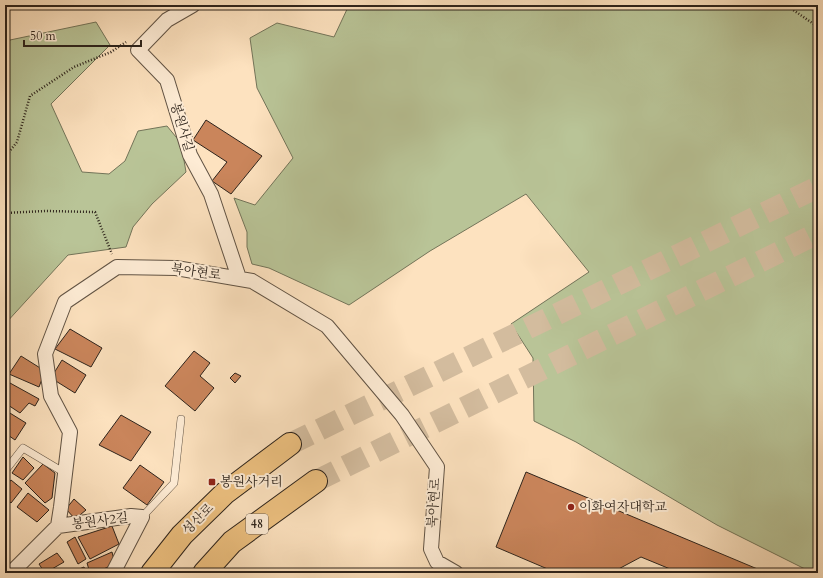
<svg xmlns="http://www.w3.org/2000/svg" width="823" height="578" font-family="Cardo,'Noto Serif KR',serif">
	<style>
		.green { fill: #b9c497; stroke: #737459 }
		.building { fill: #ca855b; stroke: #2d231b }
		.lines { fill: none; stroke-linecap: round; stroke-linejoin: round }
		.primary-tunnel { stroke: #d3bc9e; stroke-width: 22; stroke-dasharray: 22 11; stroke-linecap: butt }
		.lane-casing { stroke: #615344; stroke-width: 8 }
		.street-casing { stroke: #615344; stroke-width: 16 }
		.primary-casing { stroke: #2d231b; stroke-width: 24 }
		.path { stroke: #2d231b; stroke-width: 2.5; stroke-dasharray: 1 2; stroke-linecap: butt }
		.lane { stroke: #feecd5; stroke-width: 7 }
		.street { stroke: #feecd5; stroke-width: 14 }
		.primary { stroke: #eec180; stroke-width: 22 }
		.poi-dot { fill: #8f2418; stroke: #feecd5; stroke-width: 1.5 }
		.labels { text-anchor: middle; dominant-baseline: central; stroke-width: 4; stroke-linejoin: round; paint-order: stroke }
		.shield { fill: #feecd5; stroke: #6c5f53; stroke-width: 1 }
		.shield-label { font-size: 12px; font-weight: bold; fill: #2d231b }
		.street-label { font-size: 13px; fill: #2d231b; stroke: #feecd5 }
		.poi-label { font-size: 13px; fill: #2d231b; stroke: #feecd5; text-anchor: start }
	</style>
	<rect width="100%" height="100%" fill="#fde2bf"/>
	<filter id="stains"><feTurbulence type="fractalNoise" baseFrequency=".005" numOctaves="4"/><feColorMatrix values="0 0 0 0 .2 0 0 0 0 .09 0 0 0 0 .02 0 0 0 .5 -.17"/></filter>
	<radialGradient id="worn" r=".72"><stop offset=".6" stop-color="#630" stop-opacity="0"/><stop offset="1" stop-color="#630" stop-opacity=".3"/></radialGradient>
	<path class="green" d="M349 5H818V573H813L717 525 576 442 534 421 533 358 511 324 589 272 526 194 430 251 349 305 269 268 252 264 247 247V232L234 198 255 205 293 158 257 88 250 38 277 23 334 37Z
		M96 22 110 45 51 104 82 172 109 174 125 161 138 131 167 126 181 143 186 172 152 204 133 227 126 247 68 255 5 324V199L8 196 5 154V52L10 40Z"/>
	<path class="building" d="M206 120 262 156 231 194 212 181 227 162 193 140Z
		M70 329 102 348 91 367 55 349Z
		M194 351 210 363 200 376 214 388 195 411 165 386Z
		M21 356 45 371 39 387 9 374Z
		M62 360 86 375 75 393 51 378Z
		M235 373 241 376 235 383 230 378Z
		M10 383 39 399 35 406 29 403 20 413 5 403V394Z
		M5 410 26 423 15 440 5 433Z
		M121 415 151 432 131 461 99 445Z
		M23 457 34 468 23 480 12 473Z
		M43 464 55 473 52 498 45 503 25 483Z
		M140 465 164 482 147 505 123 488Z
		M526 472 767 573H674L675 571 641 557 611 573H557L496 547Z
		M11 480 22 489 11 503 5 498V487Z
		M28 493 49 510 37 522 17 507Z
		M74 499 86 510 75 519 66 509Z
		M112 526 119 544 90 559 78 537Z
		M75 537 86 559 78 564 67 542Z
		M112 552 115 564 101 570 102 573H90L87 563Z
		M57 553 64 562 45 573 39 564Z
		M84 567 87 573H69Z"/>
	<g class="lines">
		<path class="primary-tunnel" d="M290 444 818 187
			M316 481 818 233"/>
		<defs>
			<path id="lane" d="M5 471 23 448 65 473
				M142 517 174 483 181 419"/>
			<path id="street" d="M193 5 167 20 138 50 167 80 190 155 211 194 239 278
				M58 526 131 516 142 517 113 573
				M11 573 58 526 61 507 70 432 51 396 45 354 65 302 117 267 176 268 252 281 327 326 402 415 437 467 431 549 437 562 456 573"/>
			<path id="primary" d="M152 573 182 535 225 493 290 444
				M204 573 232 542 316 481"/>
		</defs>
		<use href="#lane" class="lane-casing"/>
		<use href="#street" class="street-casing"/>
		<use href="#primary" class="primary-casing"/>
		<path class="path" d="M786 5 818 27
			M5 157 17 142 30 96 74 67 111 52 126 42
			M5 213 45 211 95 212 112 254"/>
		<use href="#lane" class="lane"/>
		<use href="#street" class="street"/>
		<use href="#primary" class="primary"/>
	</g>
	<g class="poi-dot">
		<rect x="208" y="478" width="8" height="8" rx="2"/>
		<circle cx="571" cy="507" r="4"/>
	</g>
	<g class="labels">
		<rect class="shield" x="246" y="514" width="22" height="20" rx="3"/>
		<g class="shield-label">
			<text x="257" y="524">48</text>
		</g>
		<g class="street-label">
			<text transform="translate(182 127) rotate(73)">봉원사길</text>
			<text transform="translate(196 272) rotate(8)">북아현로</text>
			<text transform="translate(434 503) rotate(-86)">북아현로</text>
			<text transform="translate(198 519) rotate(-45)">성산로</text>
			<text transform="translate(100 521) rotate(-7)">봉원사2길</text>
		</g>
		<g class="poi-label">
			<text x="220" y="482">봉원사거리</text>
			<text x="579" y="507">이화여자대학교</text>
		</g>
	</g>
	<rect width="823" height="578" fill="none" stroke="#fde2bf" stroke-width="20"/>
	<rect x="6" y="6" width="811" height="566" fill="none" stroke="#2d231b" stroke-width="2"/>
	<rect x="10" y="10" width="803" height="558" fill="none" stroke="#2d231b"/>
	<path d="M24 40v6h117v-6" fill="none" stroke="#2d231b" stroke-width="2"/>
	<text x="30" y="40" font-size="12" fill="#2d231b" stroke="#feecd5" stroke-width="3" paint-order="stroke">50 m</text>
	<rect width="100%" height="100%" filter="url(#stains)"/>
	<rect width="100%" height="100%" fill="url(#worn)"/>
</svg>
